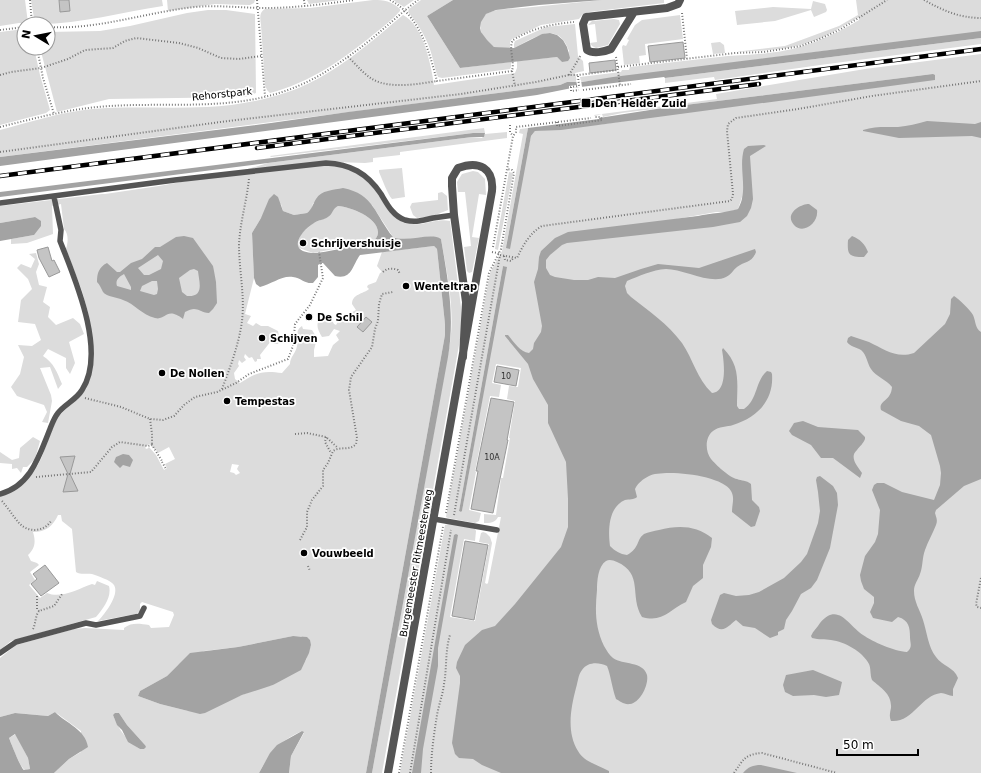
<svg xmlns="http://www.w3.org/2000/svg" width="981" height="773" font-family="'DejaVu Sans',sans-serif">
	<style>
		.green { fill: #dcdcdc; fill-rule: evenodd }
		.water { fill: #a3a3a3; fill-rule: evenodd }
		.pier { fill: #fff }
		.building { fill: #c4c4c4; stroke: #999 }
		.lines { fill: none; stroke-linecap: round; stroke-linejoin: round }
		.path { stroke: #777; stroke-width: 2; stroke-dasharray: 1 2; stroke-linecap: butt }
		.service { stroke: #555; stroke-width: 5.5 }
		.minor { stroke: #555; stroke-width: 8 }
		.rail-casing { stroke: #000; stroke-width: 4.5 }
		.rail { stroke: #fff; stroke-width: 3; stroke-dasharray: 9; stroke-linecap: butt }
		.poi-dot { fill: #000; stroke: #fff; stroke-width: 1.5 }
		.labels { text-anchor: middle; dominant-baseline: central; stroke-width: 3.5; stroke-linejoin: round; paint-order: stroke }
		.number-label { font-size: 8px; fill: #313131 }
		.street-label { font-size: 10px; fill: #000; stroke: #fff }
		.poi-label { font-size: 10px; font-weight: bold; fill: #000; stroke: #fff; text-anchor: start }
	</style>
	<rect width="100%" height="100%" fill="#fff"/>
	<path class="green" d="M0 0H25L28 23H19L0 26Z
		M31 0H162L163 6C121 12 78 25 35 24Z
		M167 0H255L254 3 250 5 215 4 168 11Z
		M307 0H341L309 4Z
		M373 0C385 0 391 1 400 9V11C392 20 383 27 374 34 344 59 309 83 270 93L267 90 265 85 261 25C260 19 259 12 265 9L310 8Z
		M393 0H414L404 7Z
		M421 0H453L427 16 460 68 511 62V67L510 69 442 78 438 77C435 70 434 63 432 56 428 40 419 25 408 12L409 9Z
		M602 0H664V3L589 12 582 15 579 19 541 25 512 39 510 42V48C505 48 499 48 494 47 483 44 474 23 486 14 496 8 512 9 523 8 549 5 576 3 602 0Z
		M856 0H981V34L871 49 863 46 581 82 580 77 621 72 622 70H629L630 67C663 63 695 60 728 56 741 55 755 55 768 53 801 50 831 37 859 20V17C846 24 834 32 821 38 793 50 764 51 735 52L785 46 839 26 858 15Z
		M813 1 825 4 827 10 826 12 814 17 811 10 775 21 737 25 735 11 773 7 811 9Z
		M208 10H226L255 14 256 93 245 97 109 99 57 112 40 48H48V32L100 31 130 26 187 13Z
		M403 15C423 25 431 64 434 85L515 73 517 68V61L557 57 562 62 569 51C558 19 534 38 514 48V44L515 41 546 27 575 24 578 56 583 61 584 71 575 73 577 82H567L560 85 0 157V130C30 122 61 112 92 109 130 106 169 109 207 107 233 106 260 101 285 93 328 80 370 43 403 15Z
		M680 15 683 39 645 44 646 55 639 56 640 63 624 65 622 47 623 45 626 46 629 40 627 39 635 25 642 20Z
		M614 19 619 20 620 24 608 45 596 48 592 46 590 43 597 42 595 24 588 25 592 21Z
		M24 29V48H34L40 75 50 110 46 113 0 125V32Z
		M981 38V44L820 65 715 80 714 77 665 83V78Z
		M720 42 724 45 725 53 713 54 711 43Z
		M981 54V773H400L445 525C454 522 466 527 475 529L476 531 475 541 464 539 450 617 475 621 489 544 479 542 481 533 483 532 486 533 490 537 492 543 485 583 487 584 488 583 501 517H498C495 523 490 523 484 523V514L496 515 501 478H503L510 438H509L515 401 507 399 509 386 518 387 521 368 496 364 492 383 501 385 499 397 490 396 475 471 476 472 469 510 481 513 479 521 475 523 448 518 446 517 490 273 502 251 523 134 519 133 520 129 528 128 506 248 531 136 535 131 604 124 933 74 669 107 622 113 603 117 602 114 595 116 594 115 717 99 716 94 722 93 865 69ZM742 197V210L671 220 716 212H729L738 209ZM503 266 506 267 462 511 461 512 459 511Z
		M484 128 485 133H473L271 157 270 156Z
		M507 132V138L400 152V155L373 158V162L365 163 336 162C348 166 363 176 372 186 382 198 388 216 404 222 421 229 434 217 450 221L461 307V334L459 345 382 773H372L450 343C455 309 447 273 441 239 426 234 408 243 393 237L372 205 313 203 312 208 307 213 294 215 283 211 281 204 261 218 252 233 254 278 245 314 251 316 247 323 253 326 256 323 261 326H268L278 331 280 341 278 344H275L271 341 260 355 261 359H257V361L255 362 252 357 249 358 245 354 244 357 246 360 242 363 239 360 238 364 239 366 234 373 235 379 240 383C256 373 262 370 282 373L290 364C290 357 296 353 297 346 299 339 294 331 302 326L303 329 312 330 317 338 314 350V357L328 356 333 345 339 340 336 335 340 331 334 329 329 336 322 337C317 328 315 324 322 315 328 314 331 318 334 324L336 325C340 317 349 314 356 310L352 304C352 294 363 294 369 289L367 287 368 285 376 282 380 273 382 272 377 266 382 252 434 246 437 249 445 324V335L366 773H289L291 756 304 733 302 731C281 740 269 753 259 773H54L69 759 81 752V731L55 712 48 716 15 713 0 717V658L16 645 74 629 85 628 124 630V628C132 622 140 624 149 625L151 628 169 627 174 615 173 612 142 602 140 604V611L136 614 98 621C104 615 120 595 114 585 111 580 97 576 92 574 86 573 81 575 76 572L72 529 62 521 61 515H58C53 526 46 532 33 532 36 542 35 548 28 555L31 561 37 563 39 565 30 572 35 580 29 585 40 598 47 593C61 599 78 589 92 584L95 585 97 581 109 586C112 597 103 609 96 617L11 641 0 650V495L35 470 41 459 54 425 59 416 86 388 93 343 88 312 82 291 66 249C68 243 69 234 64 229L61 204 52 206 53 234 27 243 11 244V239L34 235 35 217 0 223V206L102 194H105L159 186 241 171 268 163 472 137 482 138 485 134ZM149 444 157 451 158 453 169 447 175 459 165 464 167 468 164 470 156 455 149 447 147 449 145 448ZM232 464 239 465 237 469 240 473 236 475 234 473 230 472ZM293 636H301L311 645 306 660 273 685 260 688 229 700 188 711 160 704 138 696 140 691 167 676 178 665 204 651 238 647ZM119 713 127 725 145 745 140 749C127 742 118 728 113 715Z
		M402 168 405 197 392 199C388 195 382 179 379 172V170Z
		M473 171 478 172 485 179 486 195 479 194 472 237 479 238 472 272 469 273 467 271 464 247 471 246 465 192H458L457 182 462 174Z
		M509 172 513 173 498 250 495 249Z
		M442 192 447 196 448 210 433 216 417 218 413 215 410 207 412 203 438 200V193Z
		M338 206C351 207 377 217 378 232 378 237 375 240 371 242L313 253 299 248 297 246V242L301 234 313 223 328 217 334 208Z
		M36 253 39 264 36 272 39 285 47 287 43 302 50 307 48 317 56 325 73 318 80 324 84 334 69 342 75 363 70 374 66 368V358L48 349 43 356C54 363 57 372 62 384L58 389 50 367 40 368 51 395 52 401 48 423 42 422 47 412 44 405 17 396 11 387 20 374 24 357 18 345 32 346 41 340 35 324 18 322 21 300 32 289 28 279 17 268 21 264 31 268 35 259 29 254Z
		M33 437 40 441 35 459 27 467H23L21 473 17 468 12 469V464L0 463V452L12 460 19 458 20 448Z
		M16 734 28 758 30 769 25 770C20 768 12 745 9 738Z"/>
	<path class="water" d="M453 0H602L539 5 496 10 486 14 481 22 480 28 481 32 487 40 494 47 514 48 542 34 550 33 557 35 563 40 567 47 570 58 568 61 562 62 557 57 460 68 427 16Z
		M981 31V38L665 78 664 77 572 88 537 95 486 102 0 166V157L271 123 348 112 521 90 560 85 567 82H582L613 77Z
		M933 74 935 75V80L561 130 535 131 531 136 510 249 506 248 528 128 599 119V118L669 107Z
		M927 121 975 124 981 122V138L972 136 899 138 863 131V130C875 126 886 127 898 127 908 126 917 124 927 121Z
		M473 133H485L484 137H472L0 197V192Z
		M764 145 766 146 750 156 753 199 751 208 747 216 740 222 713 227 567 243 562 245 550 255 546 260V268L550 275 555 277 574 280H588L598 277 615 278 641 269 658 264 699 268 755 249 756 252C752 263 745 261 737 267 733 270 731 275 726 277 711 285 683 269 666 269 652 270 639 276 627 281L625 286 627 293 631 297C649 311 668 324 682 343 693 359 697 379 712 393 728 392 724 361 722 350L723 348C741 366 737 383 737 406L739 409H744C758 400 755 381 767 371L771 372 772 374C774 400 758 417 733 425 727 427 719 426 713 431 705 437 705 451 711 459 715 464 730 478 737 479 742 481 746 480 751 484L752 500 759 507 760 511 755 526 751 527 732 512C732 504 735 498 731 491 722 475 664 469 649 476 643 479 638 483 635 489L637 497C634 500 629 499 625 500 608 507 608 531 610 546 615 551 620 554 627 555 640 548 636 540 644 534 648 532 654 531 659 530 678 525 696 525 712 538L711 547 703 565V578L693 586 686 602C669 610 663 623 642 617 629 596 644 574 617 562 613 560 609 559 606 561 598 566 597 581 597 590 595 610 595 627 604 646 607 651 609 655 613 658 623 665 643 661 647 675 649 685 640 703 630 704 624 705 620 701 616 699 612 688 611 676 607 666 598 662 588 662 582 670 578 675 578 682 576 688 571 707 566 732 578 751 584 762 598 765 609 771V773H501L482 765 473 759 459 758 455 754 452 743 460 683V676L456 668 457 662 465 645 482 630 495 626 515 604 561 547 568 527V499L566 462 548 423V405L533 379 528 364 505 336V335H508C514 342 520 352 529 353L533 349 534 343 541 332 542 326 534 282 538 269 539 257 541 251 555 238 568 232 698 216C711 213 725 213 738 209 749 190 738 169 744 149L748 146Z
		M343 188C374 194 375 215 393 237 407 243 431 232 441 239 448 280 455 316 448 357L372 773H366L445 335V324L437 249 434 246 360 255C352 266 352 280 335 276L323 263H321L318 265V277L313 283C305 284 301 278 293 277 282 275 272 284 260 287L256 284 254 278 252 233 261 218 269 199 274 194 278 197 283 211 294 215 307 213C312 209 313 204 316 199 321 190 334 190 343 188ZM338 206C351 207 377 217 378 232 378 237 375 240 371 242 355 245 327 253 312 253 286 251 301 231 314 223 318 220 324 220 328 217 333 214 332 209 338 206Z
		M809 204 817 210C819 223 803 235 794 225 784 214 800 204 809 204Z
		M35 217 41 221V226L34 235 0 241V223Z
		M184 236 193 238 213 266 214 271 216 282 217 303 213 309 209 313C198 312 197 305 185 312L183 319C166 306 166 321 155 318 142 315 135 304 123 300 117 297 107 297 103 292 101 288 100 285 97 282 97 273 99 267 107 263L117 272H120L131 263 142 259 155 247H160L176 237ZM158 255 163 261 161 269 149 275H144L138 268ZM194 269 198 271C199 282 205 297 187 296L182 292 179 278 190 270ZM124 274 131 287V290L117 286C115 280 119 277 124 274ZM152 281H157L158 289 157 294 154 295 140 291 142 286Z
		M852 236C860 239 865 244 868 252L864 257C849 257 847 255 848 240Z
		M503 266 507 267 462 511 461 512 459 511Z
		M954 296C959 299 970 310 973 315 976 322 975 328 981 332V479L964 486 936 510 935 513C936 517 938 520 936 525 933 533 928 541 925 550 922 558 923 566 920 574 918 580 914 584 914 591 914 602 920 610 923 620 927 632 928 647 936 657 942 666 954 667 958 678L953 689V696C949 696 945 693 941 693 921 695 913 723 891 721 889 717 890 713 891 708 892 694 881 688 872 680 870 675 871 668 869 664 862 651 845 642 831 640 825 639 819 640 812 638L811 636C813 631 817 628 820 623 838 601 849 626 863 635 873 642 894 651 907 652 913 647 910 643 910 637 910 628 909 620 898 617L892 622 873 618 870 612 874 603V597L864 589 861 581 860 575 865 556 875 542 878 534 880 510 872 490 874 485 877 483H884L902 492 934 500 940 485 941 473 940 466 931 435 919 426 901 421 881 410C878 400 891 402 892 387 886 379 876 377 871 369 867 363 867 355 861 350 856 347 851 347 847 342L848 338 851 336C857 338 863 340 869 342 884 349 896 359 914 353L945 324 950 314 951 299Z
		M803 421 818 427 858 430 865 437V439C863 444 860 446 857 450 849 457 857 466 862 473L860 478 833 458H821L811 445 792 435 789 431 794 423Z
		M123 454 129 455 133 460 130 467 123 465 120 468 114 462 116 457Z
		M820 476 833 486 837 493 838 505 830 548 817 580 811 588 801 594 792 611 786 620 784 629 778 632V635L770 638 755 628 743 626 736 620C728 626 723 635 712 624L711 620 720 595 724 593 736 596 749 595 759 592 784 578 801 562 807 554 818 523 820 511 818 492 816 480 817 477Z
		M456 534 458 535 438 648V666L423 749 421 773H412L454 535Z
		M293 636 307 637 310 640 311 645 309 653 301 670 273 685 242 695 205 713 200 714 160 704 138 696 140 691 167 676 190 653 238 647Z
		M813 670 842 682 839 695 826 697 814 695 793 696 785 692 783 685 786 675Z
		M55 712C67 724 85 729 88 747L69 759 54 773H0V717L15 713 48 716ZM15 734 28 758 30 769C29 769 25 770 24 770 21 769 11 743 9 738Z
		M115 713H119L127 725 145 745 146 747 144 749H140L128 742 122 730 117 725 113 715Z
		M302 731 304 732 291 756 289 773H259L270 753 277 745Z
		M761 765 797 773H743C748 767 753 765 761 765Z"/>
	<path class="pier" d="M576 80H581L582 87 573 88V90L569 92V86L577 85Z"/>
	<path class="building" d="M59 0H69L70 11 60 12Z
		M683 42 685 58 650 62 648 46Z
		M615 60 616 70 590 73 589 63Z
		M48 247 52 261 54 260 60 272 49 277 39 258 37 250Z
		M366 317 372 322 363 332 357 327Z
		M497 366 519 370 516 386 494 382Z
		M491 398 514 402 507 440H508L493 513 471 509 478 471H476Z
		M75 456 70 474 78 491 63 492 68 474 60 457Z
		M465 541 488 545 474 620 452 616Z
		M45 565 59 583 41 596 31 584 37 579 33 574Z"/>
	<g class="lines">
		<path class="path" d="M30 0 32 24
			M257 0 265 96
			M304 0 305 6
			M390 0C420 16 429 51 437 81L512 71C515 61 508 48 513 40 533 28 552 24 574 22
			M924 0C942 10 959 18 981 18
			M682 13 687 59
			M48 27C94 30 141 14 187 8 213 4 239 8 266 8 295 8 325 4 354 0
			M0 30 24 27
			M37 48 43 78 54 114
			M348 57C356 64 364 75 374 80 392 89 418 84 437 81
			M616 57 620 85
			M618 67 735 53 764 52 801 46 822 38 841 29 887 0
			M512 71 515 86
			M0 75 11 72 41 68 68 59 85 50 113 48 125 41 136 38 179 43 198 48 221 58 239 59 261 56
			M569 75 581 55
			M578 76 579 86 571 87V91L579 90
			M583 90 631 84
			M557 122V126L602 120 601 117H595
			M510 125V132L513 136
			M0 127C36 118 72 108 110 106 173 102 238 112 298 86 320 77 341 62 360 48 380 33 398 15 418 0
			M0 152 228 121 461 94 536 82 569 75H578L618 70
			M493 247 513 136 516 132V127L591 118
			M492 252 498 253 500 255 517 258C523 245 530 233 542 226L730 201 732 199 733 194 727 131 728 124 736 118 798 109 872 96 981 81
			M504 256 505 260 511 261 514 257
			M383 272C387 268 393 268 398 270L400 274
			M222 389C230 368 239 344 242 321 245 296 239 270 239 245 240 221 247 201 249 178
			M85 398 121 407 150 419 163 420 174 416 184 405 195 397 217 392 236 383 249 374 288 359 293 346 295 324 310 305 323 278 319 252
			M150 419 152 434V445
			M295 434 307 433 326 437 338 448
			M326 437 325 442 331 453
			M162 462 166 469
			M36 477 91 472 112 447 120 442 148 446 152 445 162 461
			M2 501C8 508 13 516 19 523 28 533 44 532 51 521
			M446 513 489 273 501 249 514 173 512 170 507 169
			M454 515 500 255
			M300 540 307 527V512L312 500 323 486V470L328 463 333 451C340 446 350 451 356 444L357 438 349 390 351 377 372 347 375 329 378 321 379 304 382 294 393 292
			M308 566 310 571
			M981 578 976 604 977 607 981 608
			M37 596V609L39 611
			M33 629C36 623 35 616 39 611L54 606 62 594
			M399 773 443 527
			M410 773 451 530
			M431 773C431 754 434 734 437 715 439 704 443 694 444 684 447 668 445 651 450 635
			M734 773C743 760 745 754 762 753L837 773"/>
		<path class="service" d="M0 203 175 180 326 163C350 164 367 173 381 194 387 204 393 216 405 220 416 223 423 220 433 218 440 217 447 216 454 215
			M0 494C31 486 39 456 50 429 52 424 54 418 58 413 65 404 76 400 82 390 107 352 75 279 60 241L61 230 54 197
			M434 519 497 530
			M0 653 16 642 86 623 96 625 140 616 144 608"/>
		<path class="minor" d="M634 12 611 49C604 52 593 54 587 50L583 24 586 17 667 8 678 4 680 0
			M388 773 492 191C494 168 479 160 458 168L452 178V186L454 215 466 302 463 357"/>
		<defs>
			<path id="rail" d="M257 148 759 84
				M0 176 981 49"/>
		</defs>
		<use href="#rail" class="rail-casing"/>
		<use href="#rail" class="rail"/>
	</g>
	<g class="poi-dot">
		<rect x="581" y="98" width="10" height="10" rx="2"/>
		<circle cx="303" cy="243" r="4"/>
		<circle cx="406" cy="286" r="4"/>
		<circle cx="309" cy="317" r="4"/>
		<circle cx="262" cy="338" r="4"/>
		<circle cx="162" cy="373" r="4"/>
		<circle cx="227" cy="401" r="4"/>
		<circle cx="304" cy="553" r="4"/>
	</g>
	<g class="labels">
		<g class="number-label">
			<text x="506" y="376">10</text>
			<text x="492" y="457">10A</text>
		</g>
		<g class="street-label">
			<text transform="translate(222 94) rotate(-6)">Rehorstpark</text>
			<text transform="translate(416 563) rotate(-80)">Burgemeester Ritmeesterweg</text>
		</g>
		<g class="poi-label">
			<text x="595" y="103">Den Helder Zuid</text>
			<text x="311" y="243">Schrijvershuisje</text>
			<text x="414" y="286">Wenteltrap</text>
			<text x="317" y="317">De Schil</text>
			<text x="270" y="338">Schijven</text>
			<text x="170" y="373">De Nollen</text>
			<text x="235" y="401">Tempestas</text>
			<text x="312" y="553">Vouwbeeld</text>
		</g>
	</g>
	<g transform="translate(36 36) rotate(280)"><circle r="19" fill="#ffffff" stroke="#999999"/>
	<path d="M0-3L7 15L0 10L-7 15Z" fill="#000000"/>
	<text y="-6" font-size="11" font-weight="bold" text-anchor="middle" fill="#000000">N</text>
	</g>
	<path d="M837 749v6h81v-6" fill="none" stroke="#000000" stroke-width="2"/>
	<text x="843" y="749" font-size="12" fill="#000000" stroke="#ffffff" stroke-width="3" paint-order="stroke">50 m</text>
</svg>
